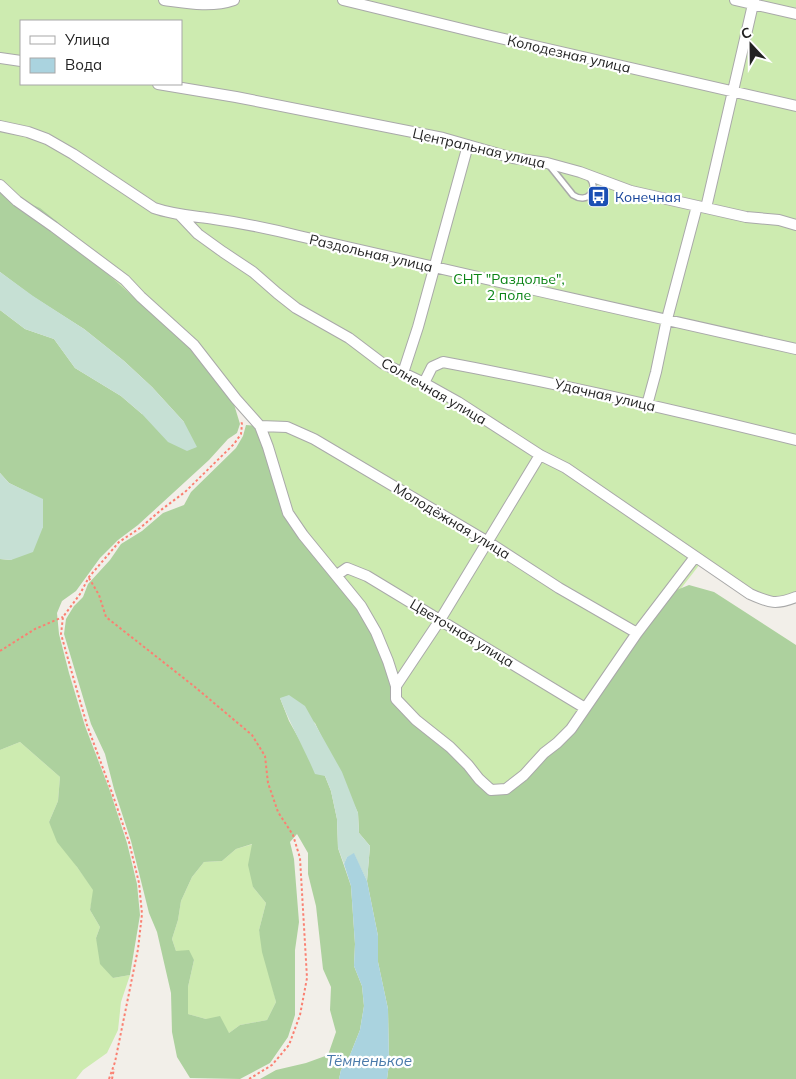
<svg xmlns="http://www.w3.org/2000/svg" width="796" height="1079" font-family="Mulish,sans-serif">
	<style>
		.grass { fill: #cdebb0; fill-rule: evenodd }
		.forest { fill: #add19e; fill-rule: evenodd }
		.wetland { fill: #c6e0d4 }
		.water { fill: #aad3df }
		.lines { fill: none; stroke-linecap: round; stroke-linejoin: round }
		.service-casing { stroke: #a9a9a9; stroke-width: 8 }
		.minor-casing { stroke: #a9a9a9; stroke-width: 12 }
		.path { stroke: #fa8072; stroke-width: 2; stroke-dasharray: 2.5 2.5; stroke-linecap: butt }
		.service { stroke: #fff; stroke-width: 5 }
		.minor { stroke: #fff; stroke-width: 10 }
		.labels { text-anchor: middle; dominant-baseline: central; stroke-width: 4.5; stroke-linejoin: round; paint-order: stroke }
		.street-label { font-size: 14px; fill: #222; stroke: #fff }
		.transit-label { font-size: 14px; fill: #164399; stroke: #fff; text-anchor: start }
		.park-label { font-size: 14px; fill: #0c8416; stroke: #fff }
		.water-label { font-size: 15px; font-style: italic; fill: #4a7aab; stroke: #fff }
	</style>
	<rect width="100%" height="100%" fill="#f2efe9"/>
	<path class="grass" d="M0 0H796V600L773 606 700 564 669 604 570 739 488 796 414 719 288 513 268 447 243 411 0 185ZM21 21H181V84H21Z
		M20 742 60 777 58 801 49 822 77 867 94 890 90 910 100 927 96 938 113 978 130 975 121 1002 118 1030 107 1053 83 1070 76 1079H0V750Z
		M253 844V887L266 903 259 930 276 1002 267 1020 240 1025 229 1033 206 1019 188 1014V987L194 960 176 951 172 939 178 920 181 901 192 877 204 862 222 861 236 849Z"/>
	<path class="forest" d="M0 191 40 208 66 229 84 253 191 348 233 401 240 424 237 433 228 439 209 460 138 525 118 540 100 558 76 591 62 601 57 613 59 634 69 673 85 726 110 791 127 843 137 884 140 915 130 975 113 978 100 964 96 938 100 927 90 910 93 890 77 867 57 842 49 822 58 801 60 777 20 742 0 750V559L11 560 43 527V500L9 483 0 473V310L25 329 54 339 75 368 121 396 142 414 184 422 152 387 124 361 84 329 32 296 0 272Z
		M246 425 260 426 288 513 376 632 396 699 491 790 506 789 557 743 667 594 689 585 714 592 796 645V1079H387L389 1064 388 1009 378 962V936L367 881 370 846 359 833 358 813 315 723 280 698 289 721 302 744 325 776 331 791 337 819 338 848 351 886 355 944 354 966 362 986 364 1006 360 1030 350 1055 341 1070 339 1079H260L276 1070 306 1063 328 1055 336 1032 330 1010 331 987 323 969 316 906 308 874V853L297 834 290 842 294 859 299 922 295 950V1015L288 1037 270 1063 240 1079 190 1078 177 1057 172 1032 171 993 157 932 149 913 131 841 114 789 105 754 91 724 64 634 66 619 74 606 83 597 88 584 110 560 121 544 142 531 163 513 184 505 191 492 236 448 243 436ZM252 844 248 865 253 887 266 903 259 930 262 952 276 1002 267 1020 240 1025 229 1033 220 1016 206 1019 188 1014V987L194 960 189 950 176 951 172 939 178 920 181 901 192 877 204 862 222 861 236 849Z"/>
	<path class="wetland" d="M0 272 33 296 84 329 124 361 152 387 184 422 197 447 187 451 168 442 142 414 121 396 75 368 54 339 25 329 0 310Z
		M0 473 9 483 43 499V527L33 552 11 560 0 559Z
		M289 695 305 706 342 772 358 813 359 833 370 846 367 881 354 854 347 857 344 864 338 848 337 819 331 791 325 776 315 774C304 748 290 724 280 698Z"/>
	<path class="water" d="M354 853 367 881 378 936V962L388 1009 389 1064 387 1079H339L341 1070 350 1055 360 1030 364 1006 362 986 354 966 355 944 351 886 344 864 347 857Z"/>
	<g class="lines">
		<defs>
			<path id="service" d="M549 165 573 195C587 204 599 191 590 178"/>
			<path id="minor" d="M164 0C186 3 211 8 234 0
				M343 0 487 35 796 106
				M735 0 796 14
				M0 58 21 61
				M158 84 236 97 443 138 513 158 547 163 580 172 631 191 746 217 779 220 796 225
				M0 126 28 132 47 139 73 154 154 208C174 215 194 216 214 219 242 223 271 229 299 236 464 275 631 311 796 349
				M0 185 17 201 54 227 125 280 141 297 194 345 236 399 260 426 268 447 288 513 303 535 361 606 376 632 388 661 396 686V699L416 720 450 747 468 765 479 779 491 790 506 789 524 775 544 753 557 743 571 729 637 633 695 557
				M706 208 754 0
				M180 215 198 234 223 252 253 272 277 293 296 308 349 338 382 363 424 383 458 402 540 455 566 468 750 594C770 603 776 605 796 597
				M403 373 418 327 468 145
				M424 383 432 367 443 362C561 384 679 411 796 440
				M647 405 656 372 667 319 697 206
				M260 426 287 427 314 439 488 542 559 588 637 633
				M337 575 347 568 367 576 585 708
				M396 686 440 620 540 455"/>
		</defs>
		<use href="#service" class="service-casing"/>
		<use href="#minor" class="minor-casing"/>
		<path class="path" d="M89 578 99 595 106 617 195 687 252 735 265 756 268 783 278 812 293 835 300 858 307 978 300 1015 289 1045 272 1065 249 1079
			M0 651 35 629 63 617
			M109 1079 115 1062 138 949 142 914 139 883 129 842 111 790 87 725 72 673 61 634 63 617 80 594 89 577 119 542 140 528 161 510 185 492 234 444 241 434 242 424 241 421
			M112 1079 114 1069"/>
		<use href="#service" class="service"/>
		<use href="#minor" class="minor"/>
	</g>
	<defs>
		<symbol id="bus-square" viewBox="-11 -11 22 22"><rect x="-9" y="-9" width="18" height="18" rx="4" fill="#1a4fb4" stroke="#fff"/><path d="M-5-6H5V4H4V6H2V4H-2V6H-4V4H-5ZM-3.5-4V0h7V-4ZM-3.5 1.2v1.5H-2V1.2ZM2 1.2v1.5H3.5V1.2Z" fill="#fff"/></symbol>
	</defs>
	<g fill-rule="evenodd">
		<use href="#bus-square" x="586" y="184" width="25" height="25"/>
	</g>
	<g class="labels">
		<g class="street-label">
			<text transform="translate(569 54) rotate(13)">Колодезная улица</text>
			<text transform="translate(479 148) rotate(13)">Центральная улица</text>
			<text transform="translate(371 253) rotate(13)">Раздольная улица</text>
			<text transform="translate(434 391) rotate(30)">Солнечная улица</text>
			<text transform="translate(605 395) rotate(13)">Удачная улица</text>
			<text transform="translate(452 521) rotate(31)">Молодёжная улица</text>
			<text transform="translate(462 633) rotate(31)">Цветочная улица</text>
		</g>
		<g class="transit-label">
			<text x="615" y="197">Конечная</text>
		</g>
		<g class="park-label">
			<text x="509" y="279">СНТ "Раздолье",<tspan x="509" dy="16">2 поле</tspan></text>
		</g>
		<g class="water-label">
			<text x="369" y="1060">Тёмненькое</text>
		</g>
	</g>
	<rect x="20" y="20" width="162" height="65" fill="#ffffff" stroke="#a7a7a7"/>
	<rect x="30" y="36" width="25" height="8" fill="#ffffff" stroke="#a7a7a7"/>
	<text x="65" y="45" font-size="15" fill="#222222">Улица</text>
	<rect x="30" y="58" width="25" height="15" fill="#aad3df" stroke="#a7a7a7"/>
	<text x="65" y="70" font-size="15" fill="#222222">Вода</text>
	<g transform="translate(751 45) rotate(338)" stroke="#ffffff" stroke-width="4" paint-order="stroke">
	<path d="M0-4L9 19L0 12L-9 19Z" fill="#222222"/>
	<text y="-8" font-size="14" font-weight="bold" text-anchor="middle" fill="#222222">С</text>
	</g>
</svg>
